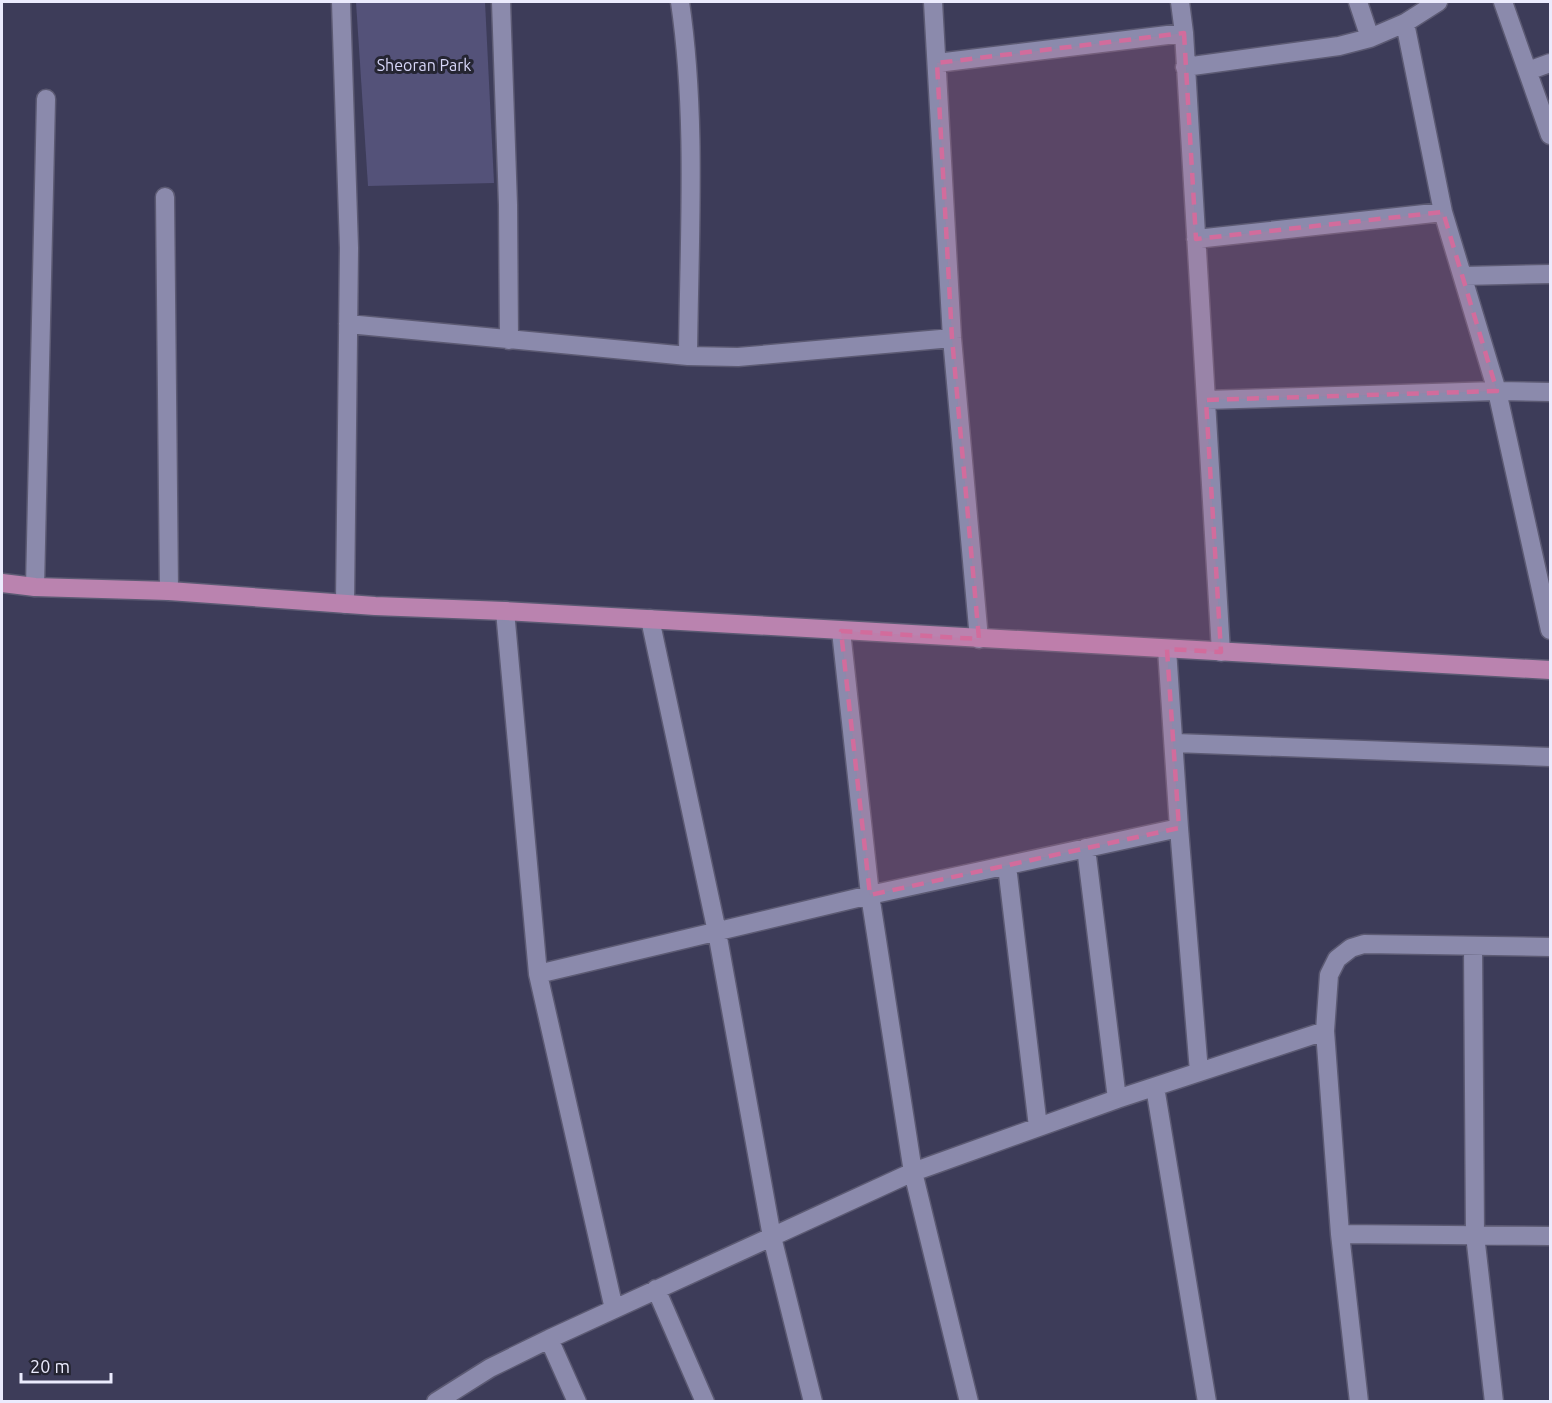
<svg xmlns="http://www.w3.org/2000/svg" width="1552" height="1403" font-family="Ubuntu,sans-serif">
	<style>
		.green { fill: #545279 }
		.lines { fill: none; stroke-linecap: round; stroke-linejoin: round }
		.minor-casing { stroke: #5c5a73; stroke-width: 21 }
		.major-casing { stroke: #5c5a73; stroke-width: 21 }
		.minor { stroke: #8b8aac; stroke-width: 18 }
		.major { stroke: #ba83af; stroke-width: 18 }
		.marked { fill: #d26c9c; fill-opacity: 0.2; stroke: #d26c9c; stroke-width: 4.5; stroke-dasharray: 12 8; stroke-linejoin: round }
		.labels { text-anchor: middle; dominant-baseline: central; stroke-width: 6; stroke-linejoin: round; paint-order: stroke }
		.park-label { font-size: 16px; fill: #d8d7f9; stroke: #252532 }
	</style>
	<rect width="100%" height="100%" fill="#3d3c59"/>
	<path class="green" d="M356 2H485L494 183 368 186Z"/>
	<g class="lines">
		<defs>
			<path id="minor" d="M341 2 349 248 345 604
				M501 2 508 205 509 340
				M680 2C697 117 689 239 688 356
				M933 2 952 338 979 639
				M1180 2 1184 33 1221 652
				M1358 2 1370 38
				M1503 2 1550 135
				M1405 23 1443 212 1497 391 1550 630
				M937 63 1184 33
				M1185 67 1339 46 1370 38 1405 23 1438 2
				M1528 71 1550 63
				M165 197 169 591
				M1196 239 1443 212
				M1463 276 1550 274
				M348 324 688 356 738 357 952 338
				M1206 400 1497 391 1550 392
				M35 587 46 99
				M505 611 538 974 614 1309
				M650 619 717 932 772 1237 813 1402
				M841 631 870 895 913 1172 969 1402
				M1167 649 1179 828 1199 1072
				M1175 743 1550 757
				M1086 848 1117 1099
				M1007 866 1038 1127
				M1473 946 1475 1235 1494 1402
				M538 974 870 895 1179 828
				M1155 1087 1207 1402
				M1340 1234 1550 1236
				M656 1289 705 1402
				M549 1339 577 1402
				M436 1402 490 1368 549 1339 913 1172 1117 1099 1325 1031
				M1359 1402 1340 1234 1325 1031 1329 975 1337 959 1351 948 1364 944 1550 947"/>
			<path id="major" d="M2 583 35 587 169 591 375 606 505 611 1550 670"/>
		</defs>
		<use href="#minor" class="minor-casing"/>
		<use href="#major" class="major-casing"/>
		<use href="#minor" class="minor"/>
		<use href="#major" class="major"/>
	</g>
	<path class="marked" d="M1184 33 1196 239 1443 212 1497 391 1206 400 1221 652 1167 649 1179 828 870 895 841 631 979 639 952 338 937 63Z"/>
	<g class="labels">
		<g class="park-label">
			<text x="424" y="65">Sheoran Park</text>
		</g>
	</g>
	<rect width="1552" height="1403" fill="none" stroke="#ebebfd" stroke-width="6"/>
	<path d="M21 1373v9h90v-9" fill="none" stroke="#ebebfd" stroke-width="3"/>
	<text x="30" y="1373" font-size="18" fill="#ebebfd" stroke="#252532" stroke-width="4.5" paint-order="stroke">20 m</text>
</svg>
